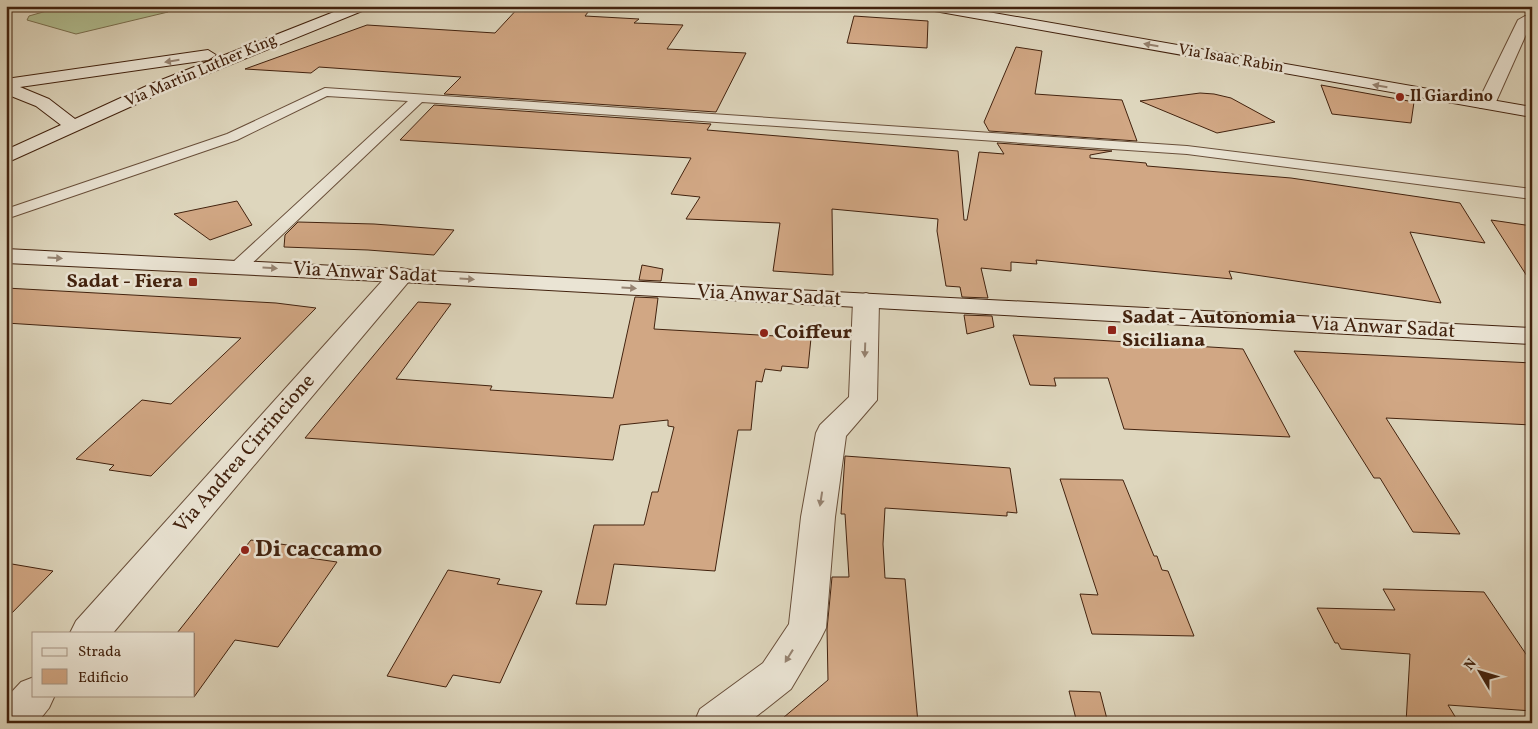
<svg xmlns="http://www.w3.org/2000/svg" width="1538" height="729" font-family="Vollkorn,serif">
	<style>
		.green { fill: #b1be91; stroke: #7a7050 }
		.building { fill: #d1a784; stroke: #42220e }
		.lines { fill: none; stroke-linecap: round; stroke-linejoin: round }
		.lane-casing { stroke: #694f3a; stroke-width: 2 }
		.street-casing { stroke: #694f3a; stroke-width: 2 }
		.secondary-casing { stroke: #42220e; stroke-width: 2 }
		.lane { fill: #eae4d4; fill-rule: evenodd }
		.street { fill: #eae4d4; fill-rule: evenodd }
		.secondary { fill: #eae4d4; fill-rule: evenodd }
		.oneway { fill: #968371 }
		.poi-dot { fill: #8f2418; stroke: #eae4d4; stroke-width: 2 }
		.labels { text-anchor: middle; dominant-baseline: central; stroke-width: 5; stroke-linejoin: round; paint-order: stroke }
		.far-street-label { font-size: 16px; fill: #42220e; stroke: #eae4d4 }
		.far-poi-label { font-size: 16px; font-weight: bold; fill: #42220e; stroke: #eae4d4; text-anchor: start }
		.street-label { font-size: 20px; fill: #42220e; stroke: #eae4d4 }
		.poi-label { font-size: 20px; font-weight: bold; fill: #42220e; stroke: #eae4d4; text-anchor: start }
		.near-poi-label { font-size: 24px; font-weight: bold; fill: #42220e; stroke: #eae4d4; text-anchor: start }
	</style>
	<rect width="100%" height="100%" fill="#ded6bd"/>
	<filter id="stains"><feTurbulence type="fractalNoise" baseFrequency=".004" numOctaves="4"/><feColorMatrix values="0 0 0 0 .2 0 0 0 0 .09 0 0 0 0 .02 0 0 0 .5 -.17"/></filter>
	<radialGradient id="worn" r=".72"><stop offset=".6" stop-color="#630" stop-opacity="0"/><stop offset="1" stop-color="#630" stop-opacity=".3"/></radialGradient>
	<path class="green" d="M64 6H156L168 12 76 34 27 20 29 16Z"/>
	<path class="building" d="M520 6 592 7 585 16 639 19 634 23 683 25 667 49 746 53 716 112 444 94 461 77 319 67 311 73 245 69 367 25 495 33Z
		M854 16 928 21 927 48 847 43Z
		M1016 47 1042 51 1035 94 1122 100 1137 141 989 131 984 122Z
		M1321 85 1414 102 1411 123 1332 114Z
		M1200 93 1214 94 1231 98 1275 122 1217 133 1140 101Z
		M434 105 711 124 707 130 958 151 964 220H967L979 152 1004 154 997 143 1112 151 1090 155V158L1146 163 1147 166 1291 178 1460 203 1485 243 1410 232 1441 303 1229 271 1232 279 1036 260 1037 264 1011 262V271L981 268 988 298 962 297 960 287 946 286 937 231 938 219 832 209 833 275 773 271 780 223 686 219 700 197 671 194 691 158 400 140Z
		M237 201 252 225 210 240 174 214Z
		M1491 220 1532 226V284Z
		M298 222 374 224 454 230 434 255 368 250 284 247 285 235Z
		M642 265 663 269 661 281 639 280Z
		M6 288 276 303 316 308 151 476 109 470 114 465 76 459 142 400 171 404 241 338 6 323Z
		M635 297 658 298 654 329 811 338 808 368 782 366 781 371 765 369 762 382 756 381 751 430H738L715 571 614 564 606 605 576 604 594 525H644L652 492H658L674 427 668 426V420L620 425 613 460 305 438 418 302 451 304 396 379 492 386 490 390 613 398Z
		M964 315 992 316 994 327 967 334Z
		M1013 335 1243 349 1290 437 1124 429 1108 378H1054L1056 386 1030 385Z
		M1294 351 1532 363V425L1386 418 1460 534 1413 532 1380 478H1374Z
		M845 456 1010 468 1017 513 1007 512V516L885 508 883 544 885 578 905 579 918 723H777L828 680 827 629 832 577H849L845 514H841Z
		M1060 479 1123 480 1154 556H1157L1162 570 1168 571 1194 636 1092 634 1080 594 1098 595Z
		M251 540 302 547 296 556 337 562 278 647 235 640 194 697V633H177Z
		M6 563 53 571 6 619Z
		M448 570 500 579 497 584 542 591 500 683 453 675 446 687 387 676Z
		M1383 589 1484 592 1532 663V711L1448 705 1459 723H1406L1410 654 1341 649 1338 643H1335L1317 608 1395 610Z
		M1069 691 1100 692 1108 723H1077Z"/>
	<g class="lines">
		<defs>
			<path id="lane" d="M325 88 1187 146 1532 189V199L1187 154 422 102 244 271H232L229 267 232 263 408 101 327 96 237 140 6 219V209L227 134Z"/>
			<path id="street" d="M1525 16 1530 17 1532 21 1495 104 1492 108H1480L1477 104 1518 20Z
				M401 268 410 270 413 275 410 280 113 633H70L76 621 392 270Z
				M866 293 875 296 879 301 877 400 846 436 835 517 826 628 820 640 791 689 748 723H694L700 709 763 663 789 624 801 517 816 433 820 425 849 397 853 301 857 296Z
				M34 677V695H55L49 708 37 723H6V698L21 682Z"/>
			<path id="secondary" d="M349 6H369L367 9 163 92 6 163V150L61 125 36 106 6 94V79L208 50 216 55 208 60 20 87 49 99 75 119 151 84Z
				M922 6H954L1532 107V117L929 10Z
				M6 249 1532 328V344L401 282 6 263Z"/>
		</defs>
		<use href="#lane" class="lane-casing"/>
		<use href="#street" class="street-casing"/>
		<use href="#secondary" class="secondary-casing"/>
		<use href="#lane" class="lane"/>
		<use href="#street" class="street"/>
		<use href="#secondary" class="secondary"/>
	</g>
	<defs><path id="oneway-solid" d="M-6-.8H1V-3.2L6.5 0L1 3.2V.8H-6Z" transform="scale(1.25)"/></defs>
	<g class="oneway">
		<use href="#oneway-solid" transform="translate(1151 45) rotate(-170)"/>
		<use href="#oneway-solid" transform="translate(172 61) rotate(171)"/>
		<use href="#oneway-solid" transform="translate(1380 86) rotate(-170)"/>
		<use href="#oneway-solid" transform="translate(55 258) rotate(3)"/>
		<use href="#oneway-solid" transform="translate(270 268) rotate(3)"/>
		<use href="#oneway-solid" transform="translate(467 279) rotate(3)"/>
		<use href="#oneway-solid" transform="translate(629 288) rotate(3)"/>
		<use href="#oneway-solid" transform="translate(865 350) rotate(92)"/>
		<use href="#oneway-solid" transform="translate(821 499) rotate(99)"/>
		<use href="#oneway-solid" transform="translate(789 656) rotate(122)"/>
	</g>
	<g class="poi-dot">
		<circle cx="1400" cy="97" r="5"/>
		<rect x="188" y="277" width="10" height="10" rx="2.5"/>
		<rect x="1107" y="325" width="10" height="10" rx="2.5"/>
		<circle cx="764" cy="333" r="5"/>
		<circle cx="245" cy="550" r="5"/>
	</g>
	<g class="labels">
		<g class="far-street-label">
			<text transform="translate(1231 59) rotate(10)">Via Isaac Rabin</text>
			<text transform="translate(201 71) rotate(-23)">Via Martin Luther King</text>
		</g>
		<g class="far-poi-label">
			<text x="1410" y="97">Il Giardino</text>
		</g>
		<g class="street-label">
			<text transform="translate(365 273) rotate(3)">Via Anwar Sadat</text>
			<text transform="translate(769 296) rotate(3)">Via Anwar Sadat</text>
			<text transform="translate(1383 328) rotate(3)">Via Anwar Sadat</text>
			<text transform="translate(245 454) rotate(-49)">Via Andrea Cirrincione</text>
		</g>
		<g class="poi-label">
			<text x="183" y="282" text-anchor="end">Sadat - Fiera</text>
			<text x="1122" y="318">Sadat - Autonomia<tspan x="1122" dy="23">Siciliana</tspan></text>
			<text x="774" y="333">Coiffeur</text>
		</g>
		<g class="near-poi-label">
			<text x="255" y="550">Di caccamo</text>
		</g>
	</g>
	<rect width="1538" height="729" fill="none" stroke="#ded6bd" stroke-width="25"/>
	<rect x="8" y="8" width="1523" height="714" fill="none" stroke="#42220e" stroke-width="2.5"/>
	<rect x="12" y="12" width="1513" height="704" fill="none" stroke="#42220e"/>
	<rect x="32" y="632" width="162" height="65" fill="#eae4d4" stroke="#a79685"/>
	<rect x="42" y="648" width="25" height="8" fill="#eae4d4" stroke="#a79685"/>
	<text x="78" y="656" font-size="15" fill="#42220e">Strada</text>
	<rect x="42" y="669" width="25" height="15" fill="#d1a784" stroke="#a79685"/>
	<text x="78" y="682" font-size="15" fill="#42220e">Edificio</text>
	<g transform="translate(1480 672) rotate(308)" stroke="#eae4d4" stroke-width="4" paint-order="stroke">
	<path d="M0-4L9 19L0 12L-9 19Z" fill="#42220e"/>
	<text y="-8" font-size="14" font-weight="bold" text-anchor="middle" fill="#42220e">N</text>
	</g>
	<rect width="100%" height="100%" filter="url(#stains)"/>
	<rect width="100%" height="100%" fill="url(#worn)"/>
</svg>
